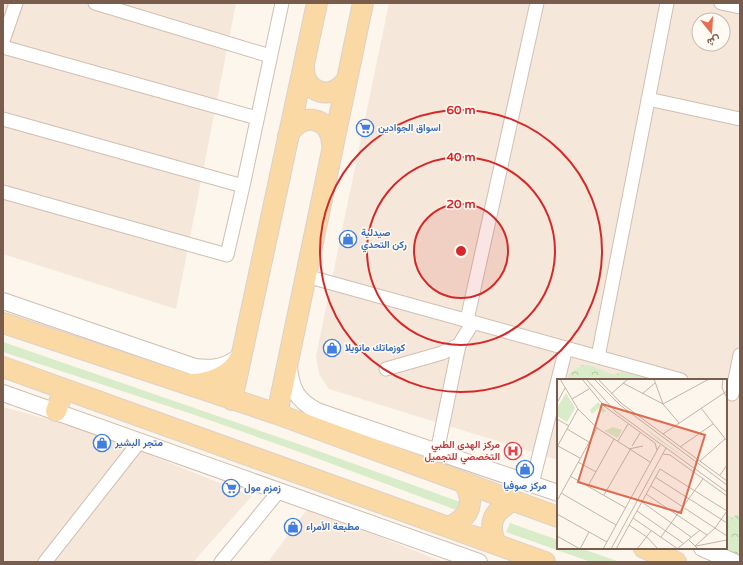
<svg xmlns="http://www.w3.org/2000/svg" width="743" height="565" font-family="'Varela Round',Vazirmatn,sans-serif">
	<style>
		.residential { fill: #f5e8da; fill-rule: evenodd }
		.green { fill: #d8ecc9 }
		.forest { fill: url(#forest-crowns) }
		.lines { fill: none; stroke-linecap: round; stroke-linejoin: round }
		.minor-casing { stroke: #d1beb0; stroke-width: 15 }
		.tertiary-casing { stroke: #d1beb0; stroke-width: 18 }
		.primary-casing { stroke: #dad1cd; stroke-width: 22 }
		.minor { stroke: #fff; stroke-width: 13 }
		.tertiary { stroke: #fff; stroke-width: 16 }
		.primary { stroke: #fbd9a5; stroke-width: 20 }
		.ring { fill: none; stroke: #d62828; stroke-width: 2 }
		.labels { text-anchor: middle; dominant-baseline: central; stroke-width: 3; stroke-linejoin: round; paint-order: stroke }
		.shop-label { font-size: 10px; font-weight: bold; fill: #366cbe; stroke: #fffaf3; text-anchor: start }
		.health-label { font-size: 10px; font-weight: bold; fill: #be3a42; stroke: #fffaf3; text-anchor: end }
		.inset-road { fill: none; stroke: #c5b3a7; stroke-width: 1 }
		.view { fill: #dc6d51; fill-opacity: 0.15; stroke: #dc6d51; stroke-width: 2 }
		.inset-edge { fill: none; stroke: #7a5c4d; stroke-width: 2 }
		.centre { fill: #d62828; stroke: #fffaf3; stroke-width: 2 }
		.ring-label { font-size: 12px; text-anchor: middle; font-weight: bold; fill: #d62828; stroke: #fffaf3; stroke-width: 3; stroke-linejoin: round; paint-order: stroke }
	</style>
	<defs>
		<pattern id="forest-crowns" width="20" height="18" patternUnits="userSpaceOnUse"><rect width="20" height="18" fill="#d8ecc9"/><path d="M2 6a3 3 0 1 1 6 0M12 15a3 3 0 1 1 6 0" fill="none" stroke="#b4c2a5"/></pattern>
	</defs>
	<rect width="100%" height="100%" fill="#fdf6ec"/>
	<path class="residential" d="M3 3H236L176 309 3 254Z
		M389 3H740V527L726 518V380H558V460L329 389 319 374 316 356ZM699 20H723V44H699Z
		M3 407 88 430 252 496 193 562H3Z
		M308 508 443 562H268Z"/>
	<path class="green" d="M3 342 310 448 463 503 459 511 308 455 192 414 3 352Z
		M510 523 558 540V548H580L620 562H591L506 532Z"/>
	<path class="forest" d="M582 365 592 366 613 375 622 372 655 380H568L569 374Z
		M726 515 733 518 736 515H740V556L722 548H726Z"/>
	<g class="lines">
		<defs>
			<path id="minor" d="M95 3 270 56
				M721 3 740 7
				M3 41 16 3
				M3 47 257 118
				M648 99 740 119
				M3 119 243 186
				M3 192 227 255 243 186 282 3
				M306 276 681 380
				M467 320 537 3
				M598 357 667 3
				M386 369 442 353 459 345 473 322
				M732 394 740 355
				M437 452 459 345
				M532 484 566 348
				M45 562 140 441
				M221 562 279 491"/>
			<path id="tertiary" d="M3 301 195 367C211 369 222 368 236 359
				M289 367C291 389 297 400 317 411L558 493
				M3 393 479 562
				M702 548 734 562"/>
			<path id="primary" d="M304 66C303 94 333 102 347 79
				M288 136C300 111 331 116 332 144
				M3 323 277 414 558 517
				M3 367 545 562
				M190 384C210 384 232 376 241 356
				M232 400 317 3
				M56 411 64 389
				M277 414 363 3
				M449 527C470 517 475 504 465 484
				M496 544C487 523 493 510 514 501
				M644 548 676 562"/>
		</defs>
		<use href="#minor" class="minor-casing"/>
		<use href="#tertiary" class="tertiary-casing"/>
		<use href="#primary" class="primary-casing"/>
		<use href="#minor" class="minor"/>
		<use href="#tertiary" class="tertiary"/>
		<use href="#primary" class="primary"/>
	</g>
	<circle cx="461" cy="251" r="47" fill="#d62828" fill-opacity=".12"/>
	<g class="ring">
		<circle cx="461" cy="251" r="47"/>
		<circle cx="461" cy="251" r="94"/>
		<circle cx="461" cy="251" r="141"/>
	</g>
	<defs>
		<symbol id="supermarket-ring" viewBox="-11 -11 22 22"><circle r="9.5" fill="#fffaf3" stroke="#3f7fe0" stroke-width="1.5"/><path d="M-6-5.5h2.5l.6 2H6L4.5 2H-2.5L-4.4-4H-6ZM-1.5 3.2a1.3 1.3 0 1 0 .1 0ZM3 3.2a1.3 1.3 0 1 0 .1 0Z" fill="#3f7fe0"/></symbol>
		<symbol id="shop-ring" viewBox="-11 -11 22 22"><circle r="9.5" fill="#fffaf3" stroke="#3f7fe0" stroke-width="1.5"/><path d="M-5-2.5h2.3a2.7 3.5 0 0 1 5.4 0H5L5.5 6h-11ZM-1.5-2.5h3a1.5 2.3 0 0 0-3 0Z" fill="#3f7fe0"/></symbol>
		<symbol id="hospital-ring" viewBox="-11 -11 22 22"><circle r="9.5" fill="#fffaf3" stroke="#e0444e" stroke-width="1.5"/><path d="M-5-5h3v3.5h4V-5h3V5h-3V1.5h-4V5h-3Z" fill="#e0444e"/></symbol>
	</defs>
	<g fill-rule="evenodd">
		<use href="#supermarket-ring" x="355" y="118" width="20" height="20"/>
		<use href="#shop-ring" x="338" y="229" width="20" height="20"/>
		<use href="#shop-ring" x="322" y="338" width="20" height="20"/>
		<use href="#shop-ring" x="92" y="433" width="20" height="20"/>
		<use href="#hospital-ring" x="503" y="441" width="20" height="20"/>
		<use href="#shop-ring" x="515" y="459" width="20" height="20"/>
		<use href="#supermarket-ring" x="221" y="478" width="20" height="20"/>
		<use href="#shop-ring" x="283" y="517" width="20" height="20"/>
	</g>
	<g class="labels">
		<g class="shop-label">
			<text x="378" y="128">اسواق الجوادين</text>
			<text x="361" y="233">صيدلية<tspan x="361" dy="12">ركن التحدي</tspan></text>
			<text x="345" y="348">كوزماتك مانويلا</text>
			<text x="115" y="443">متجر البشير</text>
			<text x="525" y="486" text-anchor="middle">مركز صوفيا</text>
			<text x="244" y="488">زمزم مول</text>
			<text x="306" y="527">مطبعة الأمراء</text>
		</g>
		<g class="health-label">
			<text x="500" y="445">مركز الهدى الطبي<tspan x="500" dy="12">التخصصي للتجميل</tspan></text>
		</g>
	</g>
	<g transform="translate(557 379)">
		<rect width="170" height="170" fill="#fdf6ec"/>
		<path d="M82 44 115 69 146 91 100 60Z" fill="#d8ecc9"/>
		<path d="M9 14 18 29 10 43 0 37V29ZM41 23 49 32 46 34 42 29 35 35 33 31ZM56 48 65 51 61 59 47 52Z" fill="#d8ecc9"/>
		<path class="inset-road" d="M3 0 21 30 40 49 93 83M25 0 47 27 98 64 100 71M29 0 58 32 170 113M37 0 63 26 170 106M41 0 64 24 170 102M97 0 106 25 122 44M166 0 165 9 170 19M66 4 106 25 152 0M54 15 71 0M85 15 98 4M15 20 32 10M0 24 8 9M144 29 170 62M0 40 12 47M10 50 32 63M106 55 170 12M61 62 71 45M1 67 23 79M75 67 83 54M0 68 21 30M123 68 156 45M72 70 86 67M106 75 113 76 170 117M143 82 168 60M21 83 39 93M163 96 170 86M13 97 69 129M98 98 170 144M31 107 57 60M94 107 170 157M4 114 59 146M89 115 150 156M47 116 73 71M0 122 40 49M85 123 134 158M80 132 126 164M0 135 50 163M76 139 121 170M72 146 90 158 101 170M0 157 23 170M104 158 146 100M131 160 141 170M138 167 158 149 170 132M139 167 170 161M23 170 32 153M46 170 103 66M54 170 109 69M59 170 103 90 170 132M80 170 94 152M120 170 143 151"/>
		<path class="view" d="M45 25 148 56 124 134 21 103Z"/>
		<rect width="170" height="170" class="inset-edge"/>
	</g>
	<circle cx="461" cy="251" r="6" class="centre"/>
	<g class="ring-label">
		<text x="461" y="114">60 m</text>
		<text x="461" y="161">40 m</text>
		<text x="461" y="208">20 m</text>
	</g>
	<rect width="743" height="565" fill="none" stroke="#7a5c4d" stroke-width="8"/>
	<g transform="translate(711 32) rotate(163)"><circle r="19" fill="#fffaf3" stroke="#cabbb1"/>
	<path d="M0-3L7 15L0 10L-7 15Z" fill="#e76f51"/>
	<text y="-6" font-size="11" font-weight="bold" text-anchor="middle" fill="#7a5c4d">ش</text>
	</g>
</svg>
